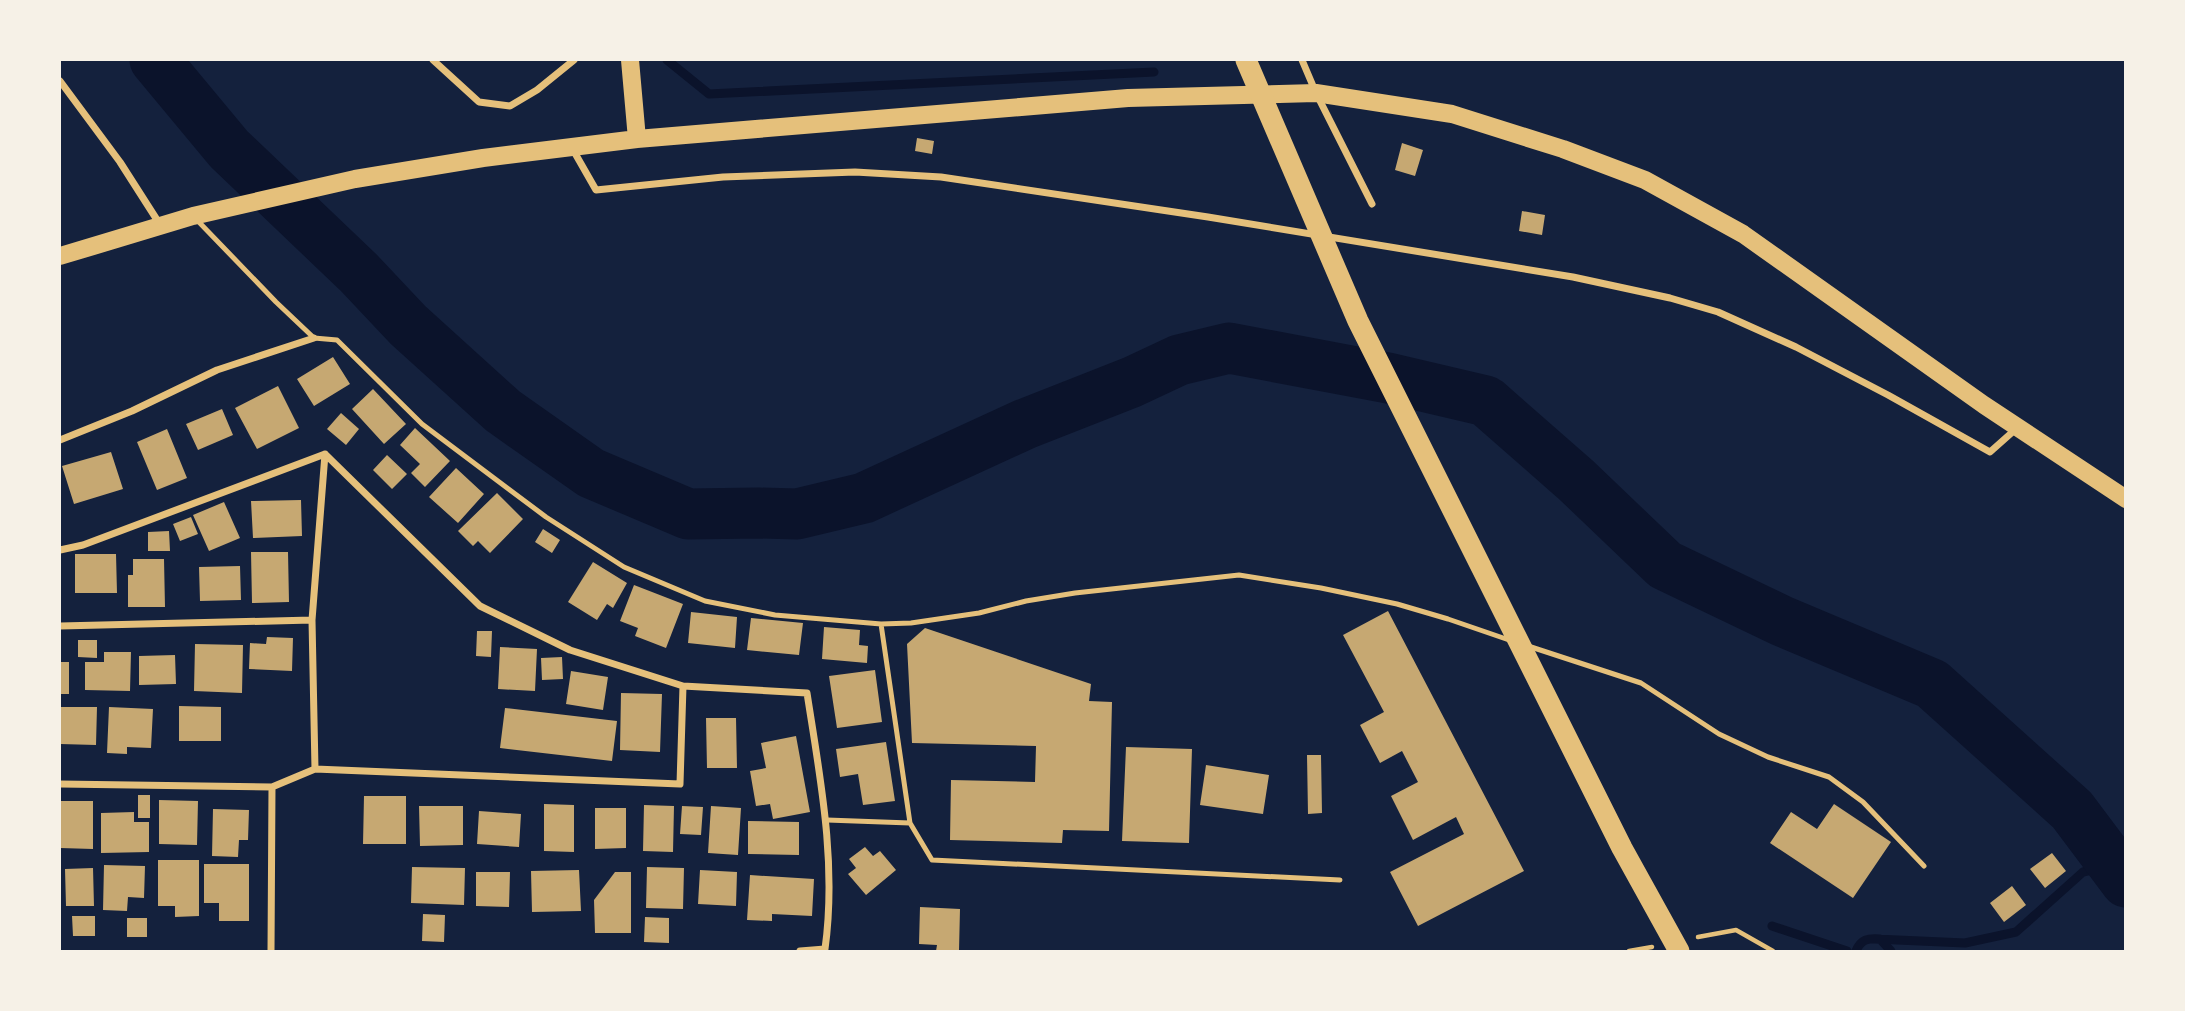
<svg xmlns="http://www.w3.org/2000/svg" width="2185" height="1011" font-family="'Varela Round',sans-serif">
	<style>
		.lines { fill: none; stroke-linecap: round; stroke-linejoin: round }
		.stream { stroke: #0b132b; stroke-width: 9 }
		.river { stroke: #0b132b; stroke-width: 51 }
		.building { fill: #c6a872 }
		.path { stroke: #e5c07b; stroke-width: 4.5 }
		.service { stroke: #e5c07b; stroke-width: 5 }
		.minor { stroke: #e5c07b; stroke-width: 7 }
		.primary { stroke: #e5c07b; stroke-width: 18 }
		.motorway { stroke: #e5c07b; stroke-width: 21 }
	</style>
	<rect width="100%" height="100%" fill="#14213d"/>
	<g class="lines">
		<path class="stream" d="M667 60 709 94 1154 72
			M1772 926 1847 951
			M1875 939 1965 943 2016 932 2083 872 2113 865
			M1856 951C1861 939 1868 938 1880 939L1891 951"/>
		<path class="river" d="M155 60 229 149 359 273 408 325 503 411 591 473 688 514 758 513 797 514 864 498 1025 424 1132 382 1179 360 1229 348 1388 378 1486 401 1576 480 1665 565 1782 621 1932 684 2072 810 2126 882"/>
	</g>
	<path class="building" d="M917 138 934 141 932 154 915 151Z
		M1402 143 1423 150 1415 176 1395 170Z
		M1522 211 1545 215 1542 235 1519 231Z
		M333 357 350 384 314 406 297 379Z
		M278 386 299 428 257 449 235 408Z
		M373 389 406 424 384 444 352 409Z
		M222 409 233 435 198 450 186 424Z
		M341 413 359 429 346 445 327 429Z
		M415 428 450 461 425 487 411 473 420 464 400 445Z
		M167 429 187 478 157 490 137 442Z
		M111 452 123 489 74 504 62 466Z
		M387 455 407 474 392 489 373 470Z
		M456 468 484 494 458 523 429 497Z
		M497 493 523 519 490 553 478 541 473 546 458 531Z
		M301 500 302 536 253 538 251 501Z
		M224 502 240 538 209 551 193 515Z
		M191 517 198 534 180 541 173 524Z
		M543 529 560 540 552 553 535 542Z
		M169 531 170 551H148V532Z
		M251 552H288L289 602 252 603Z
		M75 554H116L117 593H75Z
		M133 559H164L165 607H128V575H133Z
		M593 562 627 583 613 608 607 604 597 620 568 602Z
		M240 566 241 600 200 601 199 567Z
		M634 585 683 604 666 648 635 636 638 628 620 621Z
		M1388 611 1524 871 1418 926 1390 872 1464 834 1456 817 1413 840 1391 796 1418 782 1402 751 1380 763 1360 725 1384 712 1343 635Z
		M691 612 737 617 735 648 688 643Z
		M751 618 803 623 799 655 747 650Z
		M824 627 860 630 859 645 868 646 867 663 822 659Z
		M925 628 1091 684 1089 701 1112 702 1109 831 1063 830 1062 843 950 840 951 780 1035 782 1036 746 912 743 907 644Z
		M477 631H492L491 657 476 656Z
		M267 637 293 638 292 671 249 669 250 643 266 644Z
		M78 640H97V658L78 657Z
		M195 644 243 645 242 693 194 691Z
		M500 647 537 649 535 691 498 689Z
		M104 652H131L130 691 85 690V662H104Z
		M175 655 176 684 139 685V656Z
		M562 657 563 679 542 680 541 658Z
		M60 662H69V694H60Z
		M875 670 882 722 837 728 829 676Z
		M571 671 608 677 603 710 566 704Z
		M621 693 662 694 660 752 620 750Z
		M179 706 221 707V741H179Z
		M60 707H97L96 745 60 744Z
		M109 707 153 709 151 748 127 747V754L107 753Z
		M505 708 617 721 612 761 500 748Z
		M706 718H736L737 768H707Z
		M796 736 810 812 773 819 770 804 756 806 750 771 766 768 761 743Z
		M886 742 895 801 863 805 858 774 840 777 836 749Z
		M1126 747 1192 749 1189 843 1122 841Z
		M1307 755H1321L1322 813 1308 814Z
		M1206 765 1269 775 1263 814 1200 805Z
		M138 795H150V818H138Z
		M364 796H406V844H363Z
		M159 800 198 801 197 845 159 844Z
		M60 801H93V849L60 848Z
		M544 804 574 805V852L544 851Z
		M1834 804 1891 842 1853 898 1770 843 1791 812 1817 829Z
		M644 805 674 806 673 852 643 851Z
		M419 806H463V845L420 846Z
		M682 806 703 807 701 835 680 834Z
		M711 806 741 808 738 855 708 853Z
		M595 808H626V848L595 849Z
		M213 809 249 810 248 840H239L238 857 212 856Z
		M479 811 521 814 519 847 477 844Z
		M134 812V822H149V852L101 853V813Z
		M748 821 799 822V855L748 854Z
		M865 847 873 856 880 851 896 870 866 895 848 874 856 868 849 859Z
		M2052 853 2066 871 2045 888 2030 869Z
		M158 860H199V916L175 917V906H158Z
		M204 864H249V921H219V903H204Z
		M104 865 145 866 144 898 128 897 127 911 103 910Z
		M412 867 465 868 464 905 411 903Z
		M647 867 684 868 683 909 646 908Z
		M93 868 94 906H66L65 869Z
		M579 870 581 911 532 912 531 871Z
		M700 870 737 872 736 906 698 904Z
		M476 872H510L509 907 476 906Z
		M615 872H631V933H595L594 900Z
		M750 875 814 879 812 916 772 914V921L747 920Z
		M2012 886 2026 905 2004 922 1990 903Z
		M920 907 960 909 959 951H936L937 945 919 944Z
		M423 914 445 915 444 942 422 941Z
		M72 916H95V936H73Z
		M645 917 669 918V943L644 942Z
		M127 918H147V937H127Z"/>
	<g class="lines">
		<path class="path" d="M1698 937 1736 930 1773 951
			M1629 951 1652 947"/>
		<path class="service" d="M195 218 276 302 314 338 337 340 422 424 546 517 624 567 705 601 775 615 881 624 911 623 979 613 1026 601 1075 593 1239 575 1321 588 1397 604 1448 619 1512 641
			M1528 646 1641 683 1719 734 1768 757 1829 777 1863 802 1924 866
			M827 820 910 823 881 624
			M910 823 932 860 1340 880"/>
		<path class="minor" d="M433 60 479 102 510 106 537 90 574 60
			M1302 60 1316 93 1372 204
			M60 81 120 162 159 223
			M572 148 596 190 723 177 855 172 941 177 1208 217 1573 277 1670 298 1718 312 1796 347 1888 395 1990 452 2017 428
			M60 440 132 411 217 370 314 338
			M60 550 83 545 325 454 480 606 570 650 683 686 807 693C820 777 837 863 825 949L800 951
			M60 626 312 620
			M315 769 312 620 325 454
			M60 784 272 787 315 769 680 784 683 686
			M271 951 272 787"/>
		<path class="primary" d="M630 60 637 139
			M60 256 193 216 355 179 483 158 637 139 1128 98 1316 93 1452 114 1563 149 1645 180 1743 234 1984 405 2126 499"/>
		<path class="motorway" d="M1246 60 1358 321 1622 848 1679 951"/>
	</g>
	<rect width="2185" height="1011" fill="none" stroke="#f6f1e7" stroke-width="122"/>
</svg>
